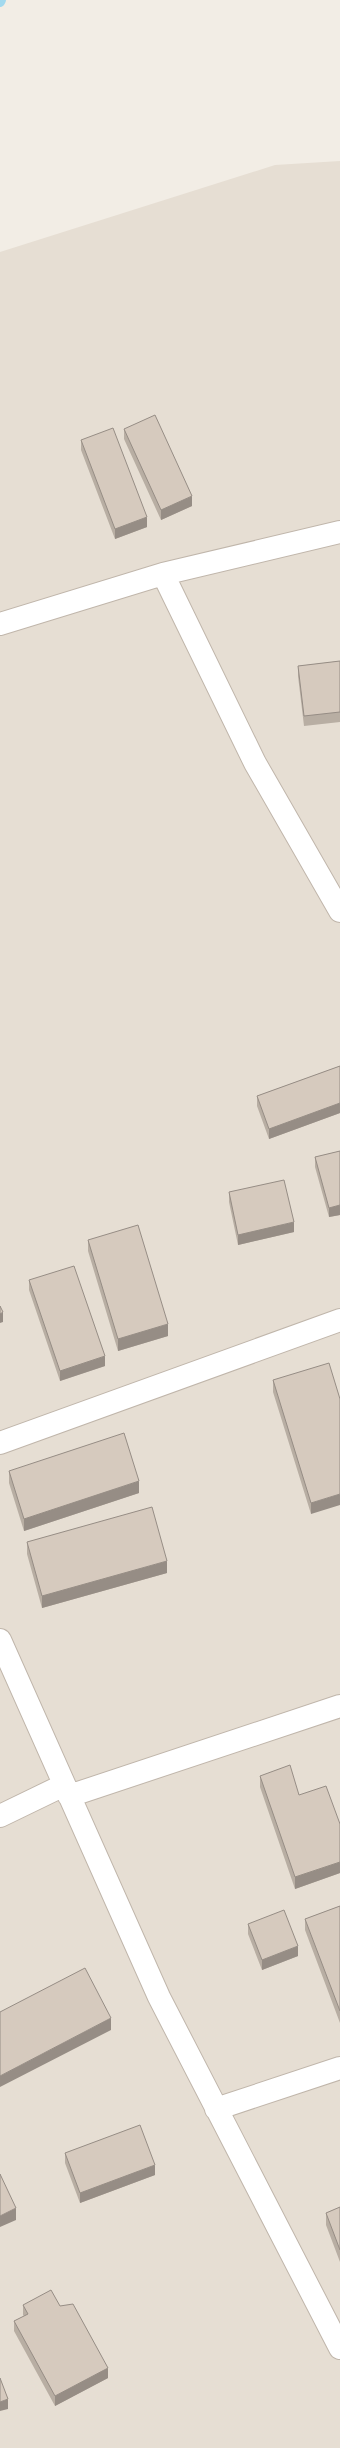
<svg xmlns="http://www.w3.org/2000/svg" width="340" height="2448" font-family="Quicksand,sans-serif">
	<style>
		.residential { fill: #e6ded3 }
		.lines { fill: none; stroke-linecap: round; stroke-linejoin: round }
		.stream { stroke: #a2d9ee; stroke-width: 10 }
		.minor-casing { stroke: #c0b6ab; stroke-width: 24 }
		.minor { stroke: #fff; stroke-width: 22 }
		.wall { fill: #b8aea3 }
		.shaded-wall { fill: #968d85 }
		.building { fill: #d6cabe; stroke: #968d85 }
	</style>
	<rect width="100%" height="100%" fill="#f2ede5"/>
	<path class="residential" d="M340 161V2448H0V252L275 165Z"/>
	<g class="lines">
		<path class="stream" d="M0 2 1 0"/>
		<defs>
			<path id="minor" d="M163 574 255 763 340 911
				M0 624 163 574 340 532
				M0 1443 340 1320
				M0 1640 159 1997 340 2348
				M69 1796 340 1706
				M0 1816 64 1785
				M216 2109 340 2068"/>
		</defs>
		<use href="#minor" class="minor-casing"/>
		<use href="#minor" class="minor"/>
	</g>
	<path class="wall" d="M124 429 192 506 161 520 124 439Z
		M81 440 147 527 115 539 81 450Z
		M340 661V722L304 726 298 676V666Z
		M340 1066V1113L269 1139 257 1106V1096Z
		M340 1151V1215L329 1217 315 1167V1157Z
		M229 1192 294 1232 238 1245 229 1202Z
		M88 1240 168 1336 118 1351 88 1251Z
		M29 1280 105 1366 60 1381 29 1290Z
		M273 1380 340 1399 311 1514 273 1392Z
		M9 1471 139 1493 24 1531 9 1483Z
		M27 1542 167 1573 42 1608 27 1554Z
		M260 1776 299 1795 340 1824V1873L295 1889 260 1787Z
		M340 1906V2023L305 1930V1919Z
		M248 1924 298 1956 262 1970 248 1934Z
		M65 2153 155 2175 80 2203 65 2163Z
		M340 2207V2262L326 2225V2213Z
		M23 2305 60 2306 108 2378 55 2406 14 2331V2321L24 2316 23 2315Z"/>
	<path class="shaded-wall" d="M192 496V506L161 520V510Z
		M147 517V527L115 539V529Z
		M340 1103V1113L269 1139V1129Z
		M340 1205V1215L329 1217V1208Z
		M294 1222V1232L238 1245V1235Z
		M3 1312V1322L0 1323V1314Z
		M168 1324V1336L118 1351V1339Z
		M105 1356V1366L60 1381V1371Z
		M139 1481V1493L24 1531V1519Z
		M340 1494V1505L311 1514V1503Z
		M167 1561V1573L42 1608V1596Z
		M340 1862V1873L295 1889V1877Z
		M298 1946V1956L262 1970V1960Z
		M111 2018V2030L0 2087V2076Z
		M155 2165V2175L80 2203V2193Z
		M16 2208V2220L0 2227V2216Z
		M108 2368V2378L55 2406V2396Z
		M8 2399V2409L0 2411V2402Z"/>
	<path class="building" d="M155 415 192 496 161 510 124 429Z
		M113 428 147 517 115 529 81 440Z
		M340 661V712L304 716 298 666Z
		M340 1066V1103L269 1129 257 1096Z
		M340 1151V1205L329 1208 315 1157Z
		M284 1180 294 1222 238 1235 229 1192Z
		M138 1225 168 1324 118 1339 88 1240Z
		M74 1266 105 1356 60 1371 29 1280Z
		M0 1306 3 1312 0 1314Z
		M329 1363 340 1399V1494L311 1503 273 1380Z
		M124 1433 139 1481 24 1519 9 1471Z
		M152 1507 167 1561 42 1596 27 1542Z
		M290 1765 299 1795 326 1786 340 1824V1862L295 1877 260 1776Z
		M340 1906V2011L305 1919Z
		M284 1910 298 1946 262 1960 248 1924Z
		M85 1968 111 2018 0 2076V2012Z
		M140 2125 155 2165 80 2193 65 2153Z
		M0 2174 16 2208 0 2216Z
		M340 2207V2250L326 2213Z
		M51 2290 60 2306 73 2304 108 2368 55 2396 14 2321 28 2314 23 2305Z
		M0 2378 8 2399 0 2402Z"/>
</svg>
